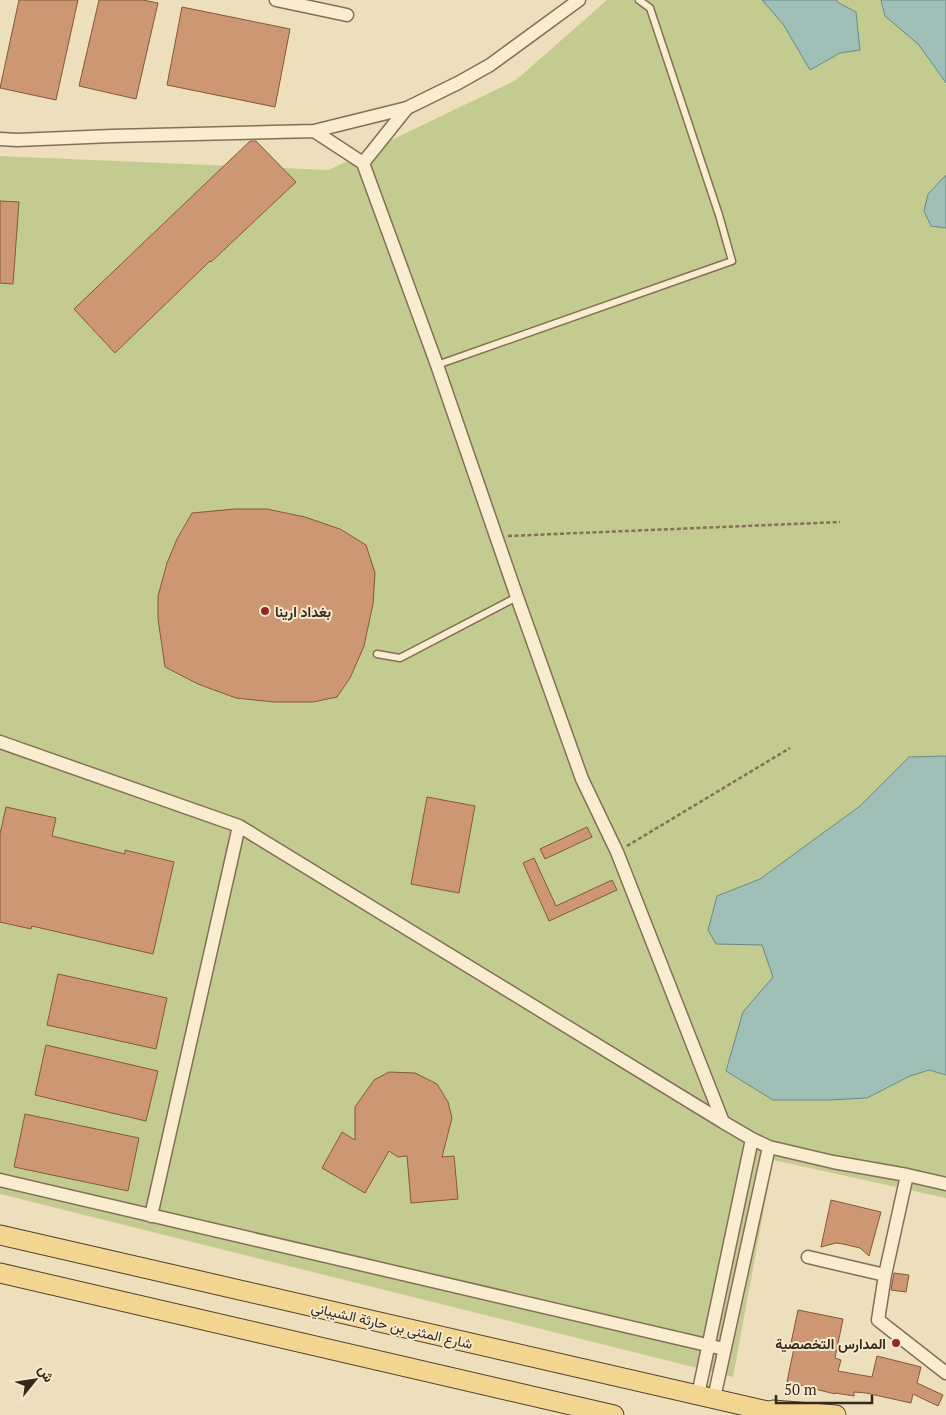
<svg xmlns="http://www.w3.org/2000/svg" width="946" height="1415" font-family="'PT Serif',Vazirmatn,serif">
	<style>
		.green { fill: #c4cb91 }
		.water { fill: #a0bfb6; stroke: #688c83 }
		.building { fill: #cc9772; stroke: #84583c }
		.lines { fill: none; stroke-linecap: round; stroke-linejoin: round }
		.service-casing { stroke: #856f56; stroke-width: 9 }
		.minor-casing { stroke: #856f56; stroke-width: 15 }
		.primary-casing { stroke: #523d2b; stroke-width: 21 }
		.path { stroke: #856f56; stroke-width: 2.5; stroke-dasharray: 4 2.5; stroke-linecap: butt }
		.service { stroke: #f9eccf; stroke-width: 6 }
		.minor { stroke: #f9eccf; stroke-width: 12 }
		.primary { stroke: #f3d592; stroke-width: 19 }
		.poi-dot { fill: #942626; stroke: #f5e9cc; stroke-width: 2 }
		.labels { text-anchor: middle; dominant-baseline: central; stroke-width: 4; stroke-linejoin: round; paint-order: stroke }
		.poi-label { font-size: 14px; font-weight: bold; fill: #34271b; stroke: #f5e9cc; text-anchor: start }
		.street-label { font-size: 14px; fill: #34271b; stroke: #f5e9cc }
	</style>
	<rect width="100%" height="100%" fill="#eedfbc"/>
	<path class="green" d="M607 0H946V1198L773 1160 733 1377 0 1194V156L329 170 516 80Z"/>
	<path class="water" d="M762 0H837V2L856 12 860 50 840 53 810 70 783 24Z
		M881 0H946V83L919 45 885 16Z
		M946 175V228L931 226 924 211 928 194Z
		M946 756V1075L929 1070 910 1076 867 1098 829 1100H773L726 1071 743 1012 773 977 762 945 716 944 708 930 717 896 760 879 860 806 909 757Z"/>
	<path class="building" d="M19 0H78L56 100 0 88Z
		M99 0H143L158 3 136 99 79 86Z
		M182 7 290 29 275 107 167 85Z
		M250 141H256L296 182 211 262 210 261 115 353 74 309Z
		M0 201 19 202 13 284 0 283Z
		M235 509H267L305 517 340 529 366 545 375 573 373 604 364 646 350 678 337 697 313 702H274L236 698 198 684 165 667 158 619V596L167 563 177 539 192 513Z
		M427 797 475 806 459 893 411 884Z
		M6 807 56 818 52 836 125 854V850L174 862 153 954 32 926 31 929 0 922V834Z
		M587 827 592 837 545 859 540 849Z
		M534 858 556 906 612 880 617 890 549 921 523 863Z
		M58 974 167 998 156 1049 47 1025Z
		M46 1045 158 1071 146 1121 35 1095Z
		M389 1072 415 1073 437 1084 448 1102 452 1118 442 1157 454 1156 458 1199 411 1203 407 1156 398 1157 389 1151 365 1193 322 1168 342 1132 355 1140V1107L374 1080Z
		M25 1114 139 1138 128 1191 14 1167Z
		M831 1200 881 1212 869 1256 860 1248 843 1244 836 1243 821 1247Z
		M894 1273 909 1275 906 1292 891 1290Z
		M798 1310 843 1319 835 1358 841 1360 838 1371 872 1377 877 1356 921 1367 917 1383 943 1395 938 1406 913 1394 911 1403 866 1393 854 1392V1396L835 1393V1394L787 1382 795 1343H791Z"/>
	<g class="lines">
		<defs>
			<path id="service" d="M437 365 732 261 719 215 650 8 639 0
				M377 654 400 658 517 597"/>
			<path id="minor" d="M276 0 347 15
				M314 131 363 163 437 365 517 597 582 779 617 852 723 1122 752 1139 769 1147 833 1162 907 1175 946 1184
				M0 139 17 140 112 136 314 131 407 108 458 83 490 65 579 0
				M363 163 407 108
				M0 742 239 826 723 1122
				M0 1180 724 1349
				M151 1216 239 826
				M808 1257 885 1275 878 1320 946 1373
				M885 1275 907 1175
				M698 1395 752 1139
				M714 1398 769 1147"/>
			<path id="primary" d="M0 1235 785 1415
				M0 1273 614 1415
				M773 1410 836 1415"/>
		</defs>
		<use href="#service" class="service-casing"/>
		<use href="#minor" class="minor-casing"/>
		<use href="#primary" class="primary-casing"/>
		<path class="path" d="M508 536 840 522
			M627 846 790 748"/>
		<use href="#service" class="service"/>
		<use href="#minor" class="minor"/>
		<use href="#primary" class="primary"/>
	</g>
	<g class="poi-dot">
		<circle cx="265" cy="611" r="5"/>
		<circle cx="896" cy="1343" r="5"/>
	</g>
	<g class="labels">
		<g class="poi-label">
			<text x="275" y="611">بغداد ارينا</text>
			<text x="886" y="1343" text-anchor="end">المدارس التخصصية</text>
		</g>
		<g class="street-label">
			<text transform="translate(392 1325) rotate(13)">شارع المثنى بن حارثة الشيباني</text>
		</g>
	</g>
	<g transform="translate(35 1380) rotate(60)" stroke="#f5e9cc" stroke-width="4" paint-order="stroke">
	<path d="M0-4L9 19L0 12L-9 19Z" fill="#34271b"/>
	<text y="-8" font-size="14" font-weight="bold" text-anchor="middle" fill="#34271b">ش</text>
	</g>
	<path d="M776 1395v8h96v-8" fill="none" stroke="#34271b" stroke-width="2.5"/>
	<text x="784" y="1395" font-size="15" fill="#34271b" stroke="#f5e9cc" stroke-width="4" paint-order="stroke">50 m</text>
</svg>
